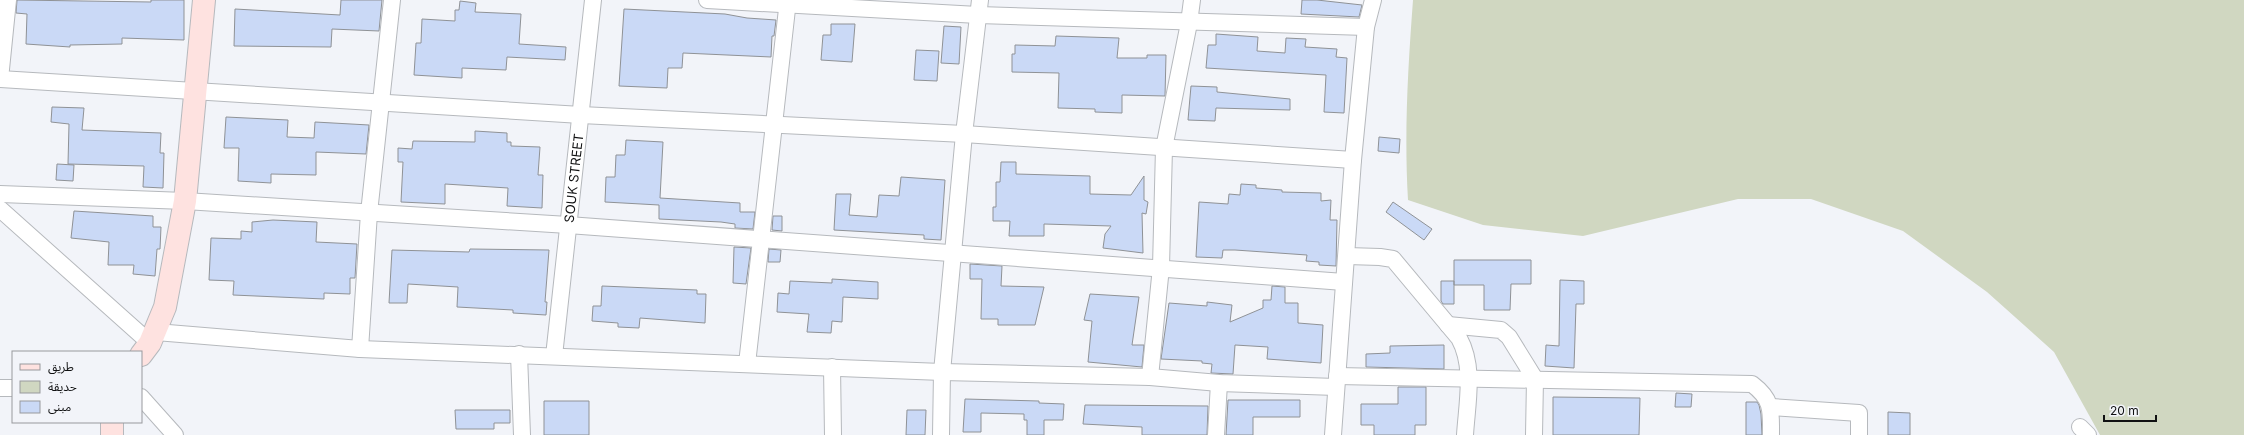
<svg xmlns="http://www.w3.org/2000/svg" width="2244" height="435" font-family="Inter,'Noto Sans Arabic',sans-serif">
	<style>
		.green { fill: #d0d7c1 }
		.building { fill: #cad9f6; stroke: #8f9296 }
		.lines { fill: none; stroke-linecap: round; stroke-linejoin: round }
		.street-casing { stroke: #b6b9bd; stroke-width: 18 }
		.secondary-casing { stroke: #b6b9bd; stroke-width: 24 }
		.street { stroke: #fff; stroke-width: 16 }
		.secondary { stroke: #fee2e0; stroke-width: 22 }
		.labels { text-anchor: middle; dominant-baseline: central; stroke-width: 3.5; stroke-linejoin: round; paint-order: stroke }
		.street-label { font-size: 13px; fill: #101112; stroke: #f2f4f9 }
	</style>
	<rect width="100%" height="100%" fill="#f2f4f9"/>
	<path class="green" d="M1413 0H2244V435H2100L2054 352 1987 292 1903 231 1811 199H1738L1583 236 1483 225 1408 200C1404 133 1408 67 1413 0Z"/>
	<path class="building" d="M17 0 151 2V0H184V40L122 38V44L70 45V47L26 44 27 14 16 13Z
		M341 0H382L379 31 332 29 331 47 234 46 235 9 340 15Z
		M1302 0H1317L1362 5 1359 17 1301 14Z
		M460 1 476 3 475 12 521 14 519 44 566 47 565 60 507 57 506 70 462 68V78L414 75 416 43H421L422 19 455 21V10H459Z
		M624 9 725 14 747 18 776 20 774 36H772L771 57 683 53 682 68H668L667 88 619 86Z
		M831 24H855L852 62 821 60 823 35H831Z
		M944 26 961 27 959 64 941 63Z
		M1216 34 1258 37 1257 51 1285 53 1286 38 1306 39 1305 47 1337 49 1336 57 1347 58 1344 113 1324 112 1326 75 1206 68 1208 45H1216Z
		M1056 36 1119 38 1117 58H1147V55H1166L1165 96 1122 95V113L1095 112V109L1058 108 1059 73 1012 72V54H1015V45L1055 46Z
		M916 50 939 51 937 81 914 80Z
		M1191 86 1217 87V92L1290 99V110L1216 108 1215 121 1188 120Z
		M52 107 84 108 82 130 161 133 160 153H164L163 188 143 187 144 166 68 164 69 124 51 122Z
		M226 117 288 120 287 137 314 138 315 122 369 125 366 154 316 152V175L271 174V183L238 181 239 148H224Z
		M475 131 507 133V142H511V146L540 147 538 175H543L542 208 507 206 508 188 445 184V204L401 202 403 162H398V148L412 149 413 141 475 142Z
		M1379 137 1400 139 1399 153 1378 151Z
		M626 140 663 142 660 198 740 203V212H755L753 229 735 228V224L721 222 659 219V205L605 202 606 177H615L616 155H625Z
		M1001 162H1016V174L1090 176V194L1131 195 1144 176V200L1148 202 1146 214 1142 213 1143 253 1103 248 1105 234 1111 226 1044 224V236H1009L1010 221H993V207H996V182H1000Z
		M57 164 74 165 73 181 56 180Z
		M901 177 945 180 941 240 924 239V235L834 230 836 194H851L849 215 877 217 879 195 899 196Z
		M1241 184 1256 185V188L1282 190V192L1321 193V201L1331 200 1330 220H1337L1336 266 1319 265V262L1306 261 1307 255 1235 250H1223L1222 258 1196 257 1199 202 1228 204 1229 194 1240 195Z
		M1393 202 1432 229 1424 240 1386 212Z
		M74 211 153 216V227H161L160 249H157L155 276 133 274 134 265H108L109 242 71 238Z
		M773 216H782V231L772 230Z
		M273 220 317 222 316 242 357 244 355 278H350V294L324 293V299L233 295 234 281 209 280 211 238 241 239V231L252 232V222Z
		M734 247 751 248 746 284 733 283Z
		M470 249 549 250 545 302H547L546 315 513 313V310L457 307 458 287 408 284 407 303H389L392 250 469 252Z
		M769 249 781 250 780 262H768Z
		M1454 260H1531V284H1511L1510 310H1484V285H1454Z
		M970 264 1002 266 1001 286 1044 287 1035 325H998V319H981L982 279H970Z
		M832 279 878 282V299L843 297 842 322 832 321 831 333 807 332 809 314 777 312 778 293 789 294 790 281 832 283Z
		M1560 280 1584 281V304H1576L1574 368 1545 366 1546 345 1559 346Z
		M1441 281H1454V304H1443L1441 301Z
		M602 286 697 290V294H706L705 323 640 318 639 328 618 327V323L592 321 593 306H601Z
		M1272 286 1285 287V303H1298V323L1323 325 1321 363 1267 359 1268 347 1235 345 1233 374 1211 373 1212 364 1202 363V361L1161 359 1169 303 1207 306V302L1232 305 1230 322 1263 308V300H1271Z
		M1090 294 1139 297 1132 345H1144L1142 367 1088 362 1092 321 1084 320Z
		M1444 345V369L1366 367V354L1390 353V346Z
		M1398 387H1426V425H1415V435H1374V425H1361V404H1398Z
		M1676 393 1692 394 1691 407H1675Z
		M1553 397 1640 398 1639 435H1553Z
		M965 399 1039 401V403L1064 404 1063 420H1044V435H1027V420H1024V414L981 413V432H963Z
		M1228 400H1300V417H1253V435H1226Z
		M544 401H589V435H544Z
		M1746 402H1757L1759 405 1761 414 1762 435H1746Z
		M1085 405 1208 406 1207 435H1142V427L1083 424Z
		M455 410H510V423H494V429H456Z
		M907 410H926L925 435H906Z
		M1888 412 1910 413V435H1888Z"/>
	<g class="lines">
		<defs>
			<g id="street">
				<path d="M707 0 978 15 1366 27"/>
				<path d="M0 79 581 115 964 134 1353 160"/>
				<path d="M0 79 8 0"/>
				<path d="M0 194 185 201 568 225 1344 282"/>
				<path d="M0 209 150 343"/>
				<path d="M1347 256 1380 257 1393 259 1459 338C1475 367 1467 403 1465 435"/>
				<path d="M1448 325 1501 330 1509 337 1535 379 1534 435"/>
				<path d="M156 332 360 349 942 372 1150 377 1219 383 1336 387"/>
				<path d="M360 349 369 213 392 0"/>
				<path d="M519 354 522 435"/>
				<path id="s1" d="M554 356 593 0"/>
				<path d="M747 364 788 0"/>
				<path d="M832 367 833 435"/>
				<path d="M1337 376 1752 384C1773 400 1771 411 1771 435"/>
				<path d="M1150 377 1161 267 1164 148 1189 23 1192 0"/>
				<path d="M0 388H13"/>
				<path d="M141 397 175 435"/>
				<path d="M1771 407 1859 413V435"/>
				<path d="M2080 427 2088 435"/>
				<path d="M941 435 942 372 964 134 980 0"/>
				<path d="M1216 435 1219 383"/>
				<path d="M1333 435 1353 160 1366 27 1373 0"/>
			</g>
			<path id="secondary" d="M141 355 150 343 165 307 185 201 204 0
				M112 435V422"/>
		</defs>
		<use href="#street" class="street-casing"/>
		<use href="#secondary" class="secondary-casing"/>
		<use href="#street" class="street"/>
		<use href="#secondary" class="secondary"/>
	</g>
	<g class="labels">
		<g class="street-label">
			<text stroke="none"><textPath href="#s1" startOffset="179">SOUK STREET</textPath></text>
		</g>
	</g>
	<rect x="12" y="351" width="130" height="72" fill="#f2f4f9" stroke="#98999d"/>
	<rect x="20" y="364" width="20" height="6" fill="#fee2e0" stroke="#98999d"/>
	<text x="48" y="371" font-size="12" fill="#101112">طريق</text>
	<rect x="20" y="381" width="20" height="12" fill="#d0d7c1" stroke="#98999d"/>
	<text x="48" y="391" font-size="12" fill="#101112">حديقة</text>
	<rect x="20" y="401" width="20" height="12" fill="#cad9f6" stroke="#98999d"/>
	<text x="48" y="411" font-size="12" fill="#101112">مبنى</text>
	<path d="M2104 415v6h52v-6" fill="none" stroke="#101112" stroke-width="2"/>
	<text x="2110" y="415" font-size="12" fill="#101112" stroke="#f2f4f9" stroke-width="3" paint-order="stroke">20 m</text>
</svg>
